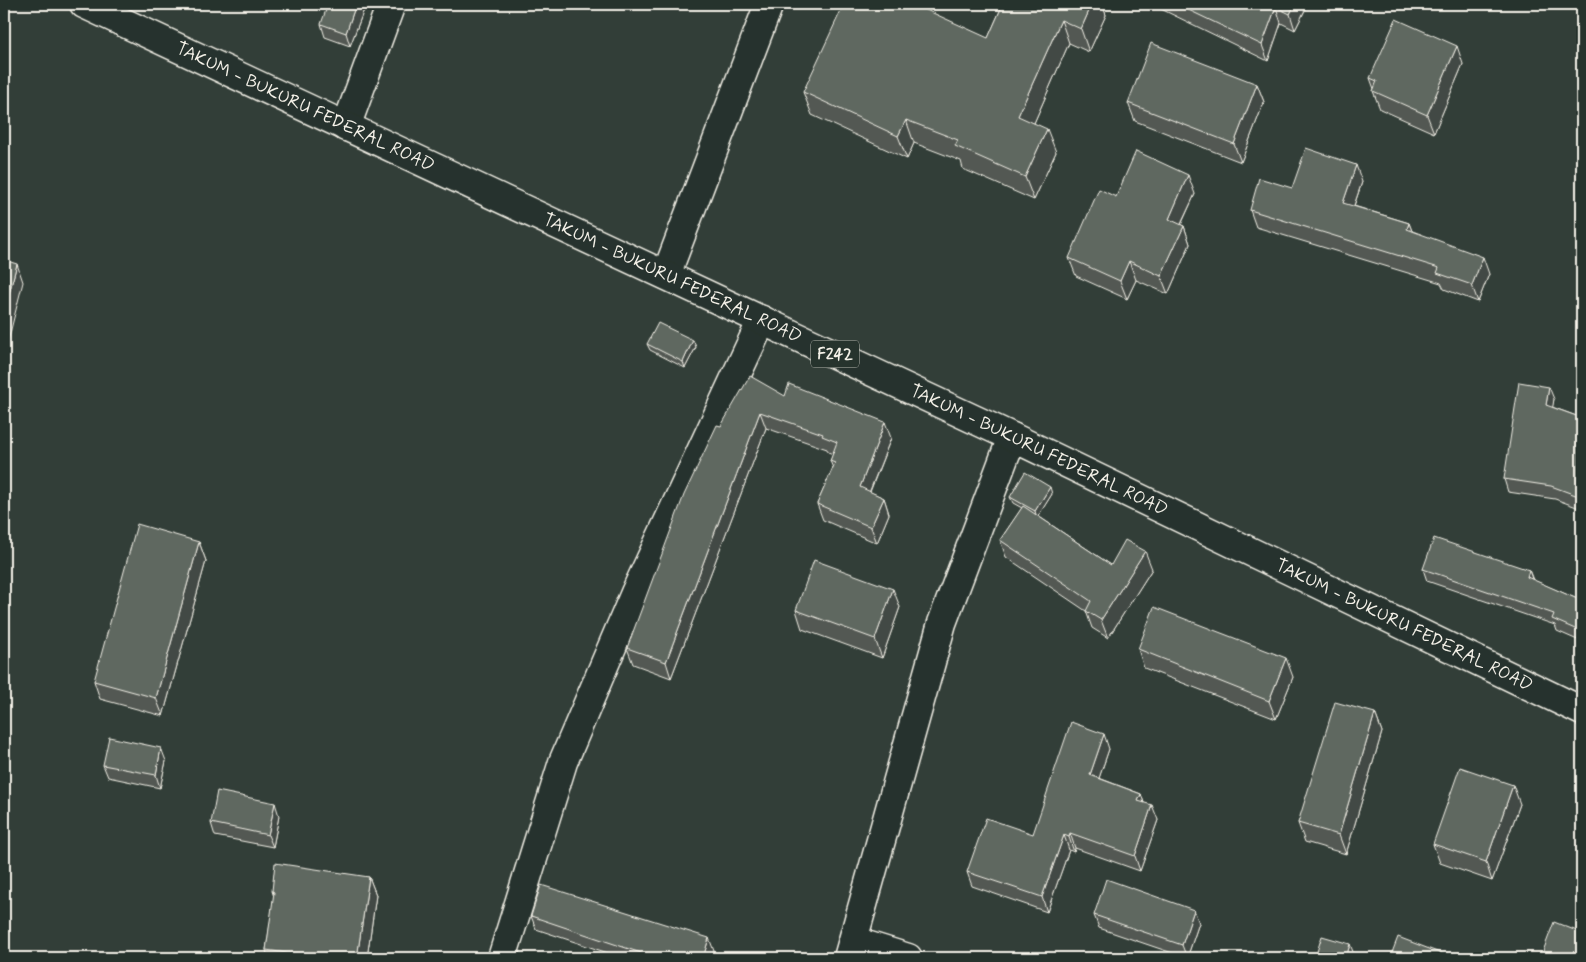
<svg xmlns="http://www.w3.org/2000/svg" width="1586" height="962" font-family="Mynerve,sans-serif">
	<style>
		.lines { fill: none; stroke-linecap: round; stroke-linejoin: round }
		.minor-casing { stroke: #f4f1e8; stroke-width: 31 }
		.primary-casing { stroke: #f4f1e8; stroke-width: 31 }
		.minor { stroke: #26332d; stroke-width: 28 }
		.primary { stroke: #26332d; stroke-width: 28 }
		.wall { fill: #525953; stroke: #f4f1e8 }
		.shaded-wall { fill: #424944; stroke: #f4f1e8 }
		.building { fill: #5f6861; stroke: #f4f1e8 }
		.labels { text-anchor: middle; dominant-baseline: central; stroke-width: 4.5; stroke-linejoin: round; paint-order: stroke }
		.shield { fill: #26332d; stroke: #b6b8b0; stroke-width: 1 }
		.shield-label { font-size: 16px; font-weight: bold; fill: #f4f1e8 }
		.street-label { font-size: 18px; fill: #f4f1e8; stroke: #26332d }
	</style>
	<rect width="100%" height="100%" fill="#323e38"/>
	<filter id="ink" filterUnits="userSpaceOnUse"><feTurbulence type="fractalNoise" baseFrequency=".02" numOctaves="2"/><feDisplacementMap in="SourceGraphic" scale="10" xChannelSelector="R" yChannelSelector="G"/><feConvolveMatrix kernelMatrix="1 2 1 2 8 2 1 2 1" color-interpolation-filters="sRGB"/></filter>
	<g filter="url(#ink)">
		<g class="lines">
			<defs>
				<path id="minor" d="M346 127 391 4
					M666 275 769 4
					M853 941 908 958
					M502 958 563 762 635 593 762 320
					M848 958 942 623 1012 437"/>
				<g id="primary">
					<path id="s1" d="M84 4 1012 437 1582 711"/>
				</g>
			</defs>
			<use href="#minor" class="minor-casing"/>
			<use href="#primary" class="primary-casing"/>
			<use href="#minor" class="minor"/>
			<use href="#primary" class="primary"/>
		</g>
		<path class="wall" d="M1003 4H1102L1106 15 1089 52 1069 43 1034 123 1056 152 1034 200 963 169 961 161 914 143 907 159 812 115 803 92 988 38Z
			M1159 4H1308L1295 30 1281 23 1268 61 1161 9Z
			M365 7 350 46 325 37 321 24Z
			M1463 64 1434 133 1380 109 1373 91 1374 89 1370 78Z
			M1257 84 1264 102 1241 162 1135 121 1128 103Z
			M1362 182 1354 206 1409 223 1412 231 1489 274 1478 302 1444 289 1441 283 1256 227 1250 210 1292 188Z
			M1195 194 1181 225 1184 226 1190 244 1168 294 1136 280 1127 299 1076 276 1069 258Z
			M647 344 696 347 685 368 650 350Z
			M785 396 891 438 870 492 884 498 889 514 877 543 823 520 817 504 833 468 830 461 833 454 828 452 827 449 766 428 671 678 633 664 627 648 721 426Z
			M1554 399 1552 407 1582 418V509L1555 499 1508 492 1504 479Z
			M1052 494 1038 516 1111 565 1152 569 1108 638 1092 628 1086 611 1006 557 1000 540 1022 508 1013 503 1010 497Z
			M199 542 206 561 163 716 100 699 94 681Z
			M1423 569 1529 570 1533 580 1582 601V642L1557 631 1555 625 1427 581Z
			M900 607 882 658 802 629 796 610Z
			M1138 649 1293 677 1276 719 1144 668Z
			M1375 713 1382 732 1346 854 1305 842 1298 823Z
			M1109 749 1099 778 1141 794 1144 803 1158 820 1140 871 1075 848 1074 852 1069 850 1047 912 972 886 967 872 1033 834Z
			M166 761 160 788 108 777 103 765Z
			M1520 804 1492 881 1440 863 1433 844Z
			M279 816 273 847 215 836 211 823Z
			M369 877 376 895 367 958H268L266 950 274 897 272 891Z
			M1194 910 1199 923 1187 958 1099 928 1094 915Z
			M531 916 714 951 712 958H623L536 929Z
			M1542 954 1582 958H1544Z"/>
		<path class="shaded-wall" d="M356 4H363L365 7 350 46 346 33Z
			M1092 4H1102L1106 15 1089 52 1081 29Z
			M1295 4H1308L1295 30 1290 14Z
			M1276 7 1281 23 1268 61 1262 45Z
			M1061 20 1069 43 1027 139 1018 116Z
			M1457 46 1463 64 1434 133 1427 115Z
			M1257 84 1264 102 1241 162 1234 144Z
			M906 120 914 143 907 159 898 136Z
			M1047 129 1056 152 1034 200 1025 177Z
			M1356 165 1362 182 1349 220 1343 203Z
			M1188 175 1195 194 1175 237 1169 219Z
			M1409 223 1415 239 1407 229Z
			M1184 226 1190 244 1168 294 1161 276Z
			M1483 257 1489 274 1478 302 1472 285Z
			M1129 261 1136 280 1127 299 1120 281Z
			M17 264 23 282 4 357V312Z
			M693 340 696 347 685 368 683 362Z
			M1549 387 1554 399 1551 418 1546 405Z
			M760 412 766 428 671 678 666 662Z
			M885 422 891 438 865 503 860 487Z
			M1050 487 1052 494 1037 518 1035 511Z
			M884 498 889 514 877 543 871 527Z
			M199 542 206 561 163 716 156 698Z
			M1145 551 1152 569 1108 638 1101 620Z
			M1529 570 1533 582 1527 577Z
			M893 589 900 607 882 658 875 639Z
			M1286 658 1293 677 1276 719 1269 701Z
			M1375 713 1382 732 1346 854 1339 835Z
			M1104 734 1109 749 1095 790 1090 775Z
			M161 748 166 761 160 788 156 775Z
			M1513 785 1520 804 1492 881 1486 862Z
			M1141 794 1146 809 1138 801Z
			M275 803 279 816 273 847 268 835Z
			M1152 805 1158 820 1140 871 1135 856Z
			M1070 833 1075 848 1074 852 1069 837Z
			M1064 835 1069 850 1047 912 1042 897Z
			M369 877 376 895 367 958H357Z
			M1194 910 1199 923 1187 958 1182 945Z
			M709 938 714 951 712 958H703Z
			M1350 944 1355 957 1354 958H1346Z"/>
		<path class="building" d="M328 4H356L346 33 321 24Z
			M844 4H913L988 38 1003 4H1092L1081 29 1061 20 1018 116 1047 129 1025 177 955 146 958 140 906 120 898 136 803 92Z
			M1176 4H1295L1290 14 1276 7 1262 45Z
			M1396 19 1457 46 1427 115 1373 91 1377 81 1370 78Z
			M1151 43 1257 84 1234 144 1128 103Z
			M1306 148 1356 165 1343 203 1409 223 1407 229 1483 257 1472 285 1437 273 1439 268 1250 210 1259 178 1292 188Z
			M1136 151 1188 175 1169 219 1184 226 1161 276 1129 261 1120 281 1069 258 1099 189 1116 197Z
			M4 260 17 264 4 312Z
			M658 323 693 340 683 362 647 344Z
			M750 376 785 396 789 384 885 422 860 487 884 498 871 527 817 504 835 463 830 461 837 442 822 436 823 434 760 412 666 662 627 648 684 495 717 425 721 426Z
			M1519 382 1549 387 1546 405 1582 418V495L1581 497 1551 486 1504 479Z
			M1025 472 1050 487 1035 511 1010 497Z
			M1023 506 1111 565 1125 540 1145 551 1101 620 1086 611 1091 601 1000 540Z
			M137 524 199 542 156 698 94 681Z
			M1434 538 1529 570 1527 577 1582 601V632L1552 619 1554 614 1423 569Z
			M814 560 893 589 875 639 796 610Z
			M1154 607 1286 658 1269 701 1138 649Z
			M1335 702 1375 713 1339 835 1298 823Z
			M1071 722 1104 734 1090 775 1141 794 1138 801 1152 805 1135 856 1070 833 1069 837 1064 835 1042 897 967 872 986 818 1033 834Z
			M109 737 161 748 156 775 103 765Z
			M1460 767 1513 785 1486 862 1433 844Z
			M217 791 275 803 268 835 211 823Z
			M275 863 369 877 357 958H321L266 950 274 892 272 891Z
			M1106 879 1194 910 1182 945 1094 915Z
			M541 885 709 938 703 958H639L641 953 531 916Z
			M1554 922 1582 933V958H1553L1542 954Z
			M1322 936 1350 944 1346 958H1315Z
			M1398 937 1453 958H1390Z"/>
	</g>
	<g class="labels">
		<rect class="shield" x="811" y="340.5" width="48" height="27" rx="4"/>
		<g class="shield-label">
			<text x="835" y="354">F242</text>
		</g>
		<g class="street-label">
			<text stroke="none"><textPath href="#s1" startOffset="244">TAKUM - BUKURU FEDERAL ROAD</textPath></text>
			<text stroke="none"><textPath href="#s1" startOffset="649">TAKUM - BUKURU FEDERAL ROAD</textPath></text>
			<text stroke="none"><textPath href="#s1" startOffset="1054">TAKUM - BUKURU FEDERAL ROAD</textPath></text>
			<text stroke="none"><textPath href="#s1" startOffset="1459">TAKUM - BUKURU FEDERAL ROAD</textPath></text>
		</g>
	</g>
	<rect width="1586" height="962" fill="none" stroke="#26332d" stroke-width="20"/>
	<rect x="10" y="10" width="1566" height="942" fill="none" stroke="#f4f1e8" stroke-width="2" filter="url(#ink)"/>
</svg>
